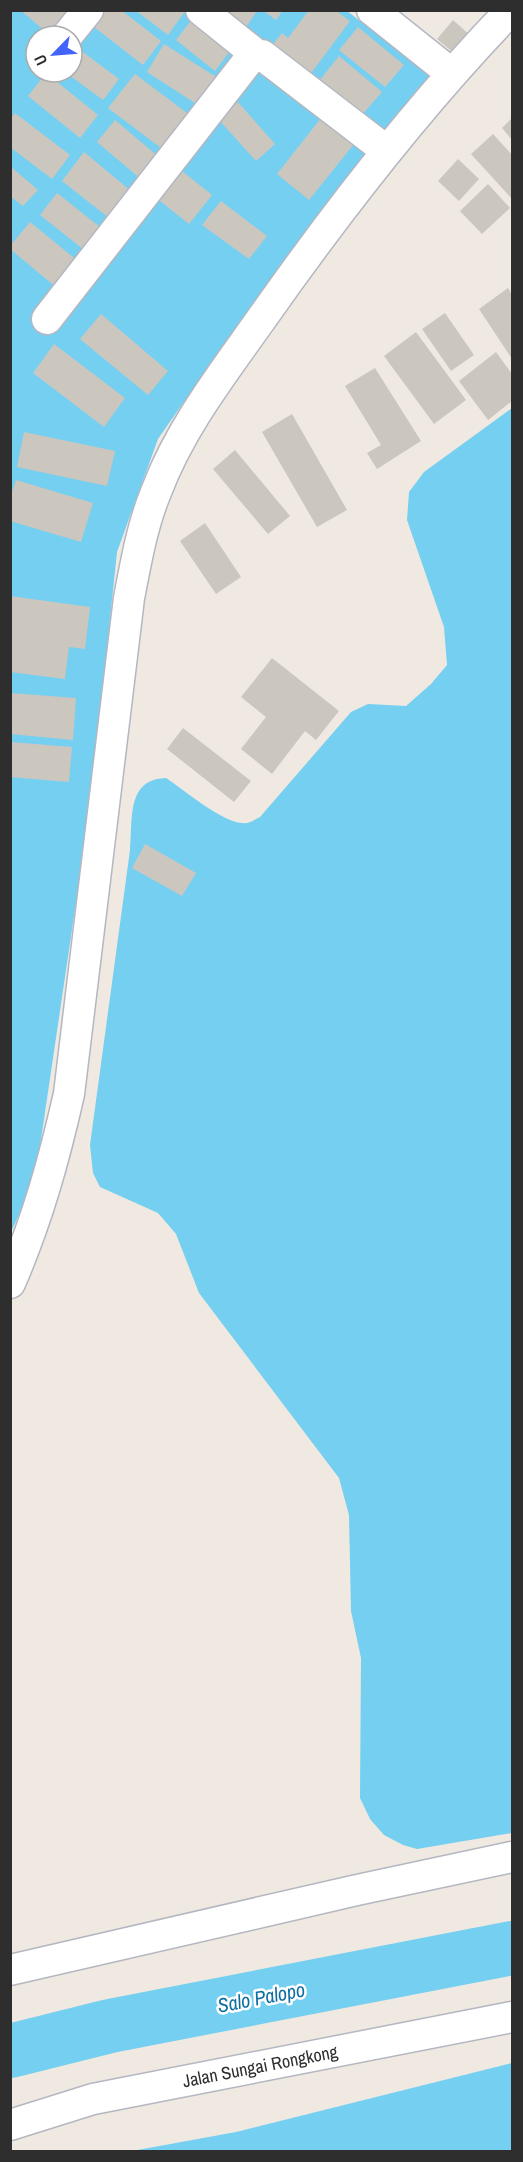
<svg xmlns="http://www.w3.org/2000/svg" width="523" height="2162" font-family="'Archivo Narrow',sans-serif">
	<style>
		.water { fill: #75cff0; fill-rule: evenodd }
		.lines { fill: none; stroke-linecap: round; stroke-linejoin: round }
		.river { stroke: #75cff0; stroke-width: 54 }
		.building { fill: #cbc7bf }
		.street-casing { stroke: #b4b7c1; stroke-width: 33 }
		.street { stroke: #fff; stroke-width: 30 }
		.labels { text-anchor: middle; dominant-baseline: central; stroke-width: 5; stroke-linejoin: round; paint-order: stroke }
		.street-label { font-size: 18px; fill: #2e2e2e; stroke: #fff }
		.water-label { font-size: 20px; font-style: italic; fill: #0d6fa3; stroke: #fff }
	</style>
	<rect width="100%" height="100%" fill="#efe9e1"/>
	<path class="water" d="M11 11H347L431 75 252 304 158 439 117 552 91 801 35 1180 11 1232ZM36 36H72V72H36Z
		M512 408V1833L417 1849 403 1845 384 1835 370 1819 360 1798 361 1658 351 1611 349 1515 339 1478 199 1293 176 1234 158 1213 100 1187 93 1173 90 1145 130 850C133 820 126 779 166 778 184 790 222 822 242 823 249 824 254 820 260 817L351 712 368 704 406 706 431 684 447 665 444 627 407 520 409 492 424 472Z
		M512 2063V2151H132L236 2132Z"/>
	<g class="lines">
		<path class="river" d="M10 2051 110 2026 512 1948"/>
	</g>
	<path class="building" d="M20 10H70L50 35Z
		M100 10H121L161 41 143 65 90 24Z
		M135 10H186L168 35Z
		M225 10H256L257 11 246 27Z
		M262 10H283L276 20Z
		M309 10H335L350 21 309 76 270 48 282 33 288 38Z
		M196 14 235 44 215 71 176 40Z
		M453 20 472 37 456 55 437 39Z
		M358 27 404 65 385 87 339 50Z
		M72 44 119 79 103 100 65 72H72Z
		M164 44 216 77 198 105 147 72Z
		M339 56 382 92 361 116 319 81Z
		M46 73 98 115 80 138 28 96Z
		M135 74 191 116 165 151 108 108Z
		M238 102 275 144 256 161 219 120Z
		M15 113 70 155 52 179 10 147V119Z
		M325 113 358 139 309 200 277 174Z
		M512 118V140L502 128Z
		M115 120 160 158 142 180 97 142Z
		M493 134 512 155V199L471 154Z
		M84 152 131 191 109 218 62 181Z
		M458 159 479 179 459 201 438 181Z
		M10 166 38 190 23 206 10 196Z
		M177 167 212 195 189 224 155 197Z
		M488 184 510 208 482 234 460 211Z
		M57 193 105 231 88 253 40 215Z
		M221 201 267 236 249 259 202 225Z
		M30 222 79 262 57 288 10 249V246Z
		M508 288 512 295V359L479 309Z
		M445 313 474 355 451 371 422 329Z
		M101 314 168 371 148 395 80 339Z
		M416 332 466 400 434 424 384 356Z
		M54 344 125 398 104 427 33 373Z
		M496 352 512 374V401L488 420 459 381Z
		M375 368 421 441 377 469 367 453 381 445 345 386Z
		M292 414 347 510 317 527 262 432Z
		M24 432 115 451 107 486 17 467Z
		M235 450 290 516 268 534 213 469Z
		M16 480 93 503 81 542 10 521V498Z
		M205 523 241 577 216 594 180 541Z
		M10 596 90 607 85 649 69 647 65 679 10 672Z
		M272 658 339 711 316 740 305 731 272 774 241 749 266 717 241 697Z
		M10 693 76 698 73 740 10 734Z
		M183 728 251 781 234 802 167 749Z
		M10 742 72 747 69 782 10 777Z
		M145 844 196 873 182 896 132 868Z"/>
	<g class="lines">
		<defs>
			<path id="street" d="M201 10 257 55
				M372 10 452 74
				M67 36 88 10
				M47 319 252 56 262 55 387 151
				M10 1283C37 1221 54 1160 69 1094L129 598C136 562 142 526 156 492 180 428 223 373 262 318 338 210 419 105 511 10
				M10 1970 357 1890 512 1857
				M10 2125 93 2099 512 2017"/>
		</defs>
		<use href="#street" class="street-casing"/>
		<use href="#street" class="street"/>
	</g>
	<g class="labels">
		<g class="street-label">
			<text transform="translate(260 2066) rotate(-11)">Jalan Sungai Rongkong</text>
		</g>
		<g class="water-label">
			<text transform="translate(261 1997) rotate(-11)">Salo Palopo</text>
		</g>
	</g>
	<rect width="523" height="2162" fill="none" stroke="#2e2e2e" stroke-width="24"/>
	<g transform="translate(54 54) rotate(245)"><circle r="28" fill="#ffffff" stroke="#ababab" stroke-width="1.5"/>
	<path d="M0-4.5L10 22L0 15L-10 22Z" fill="#4264fb"/>
	<text y="-9" font-size="16" font-weight="bold" text-anchor="middle" fill="#2e2e2e">U</text>
	</g>
</svg>
